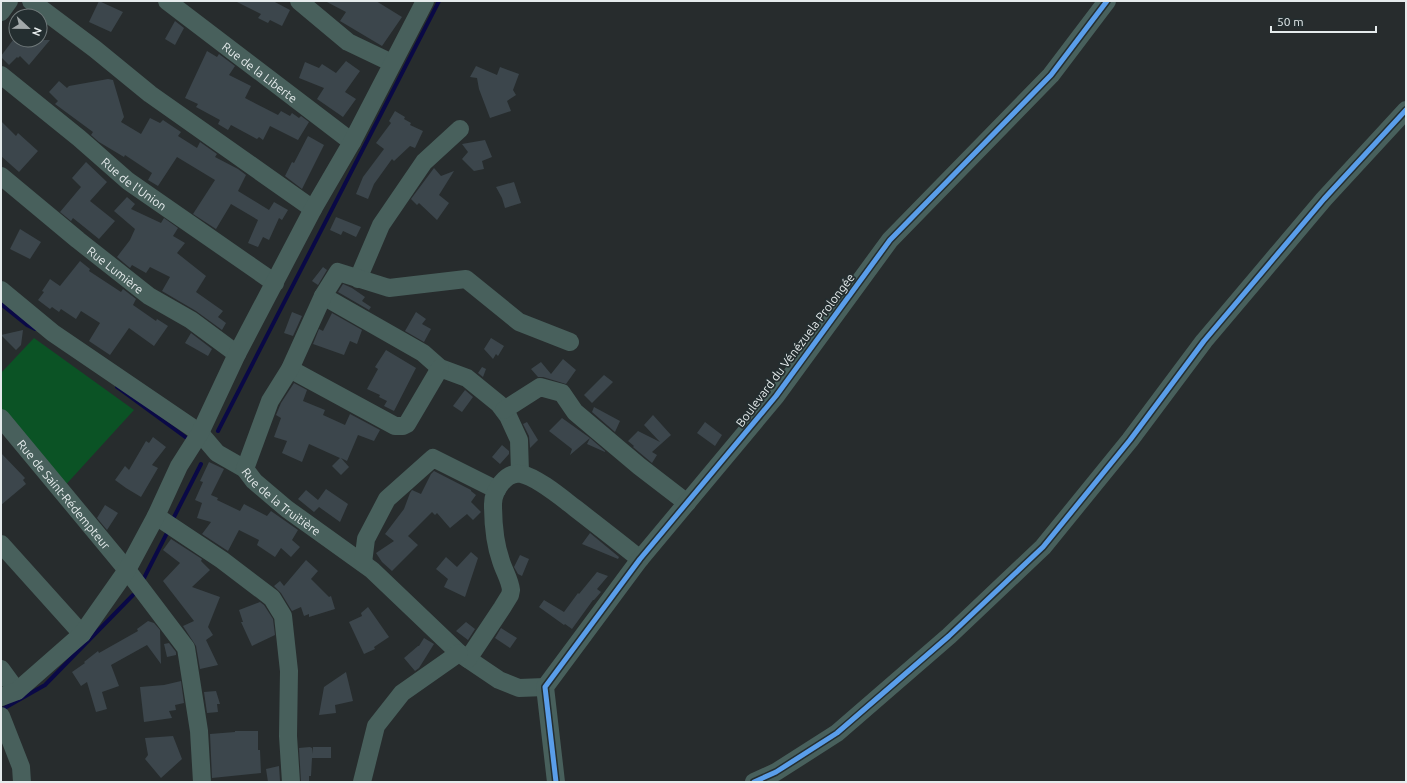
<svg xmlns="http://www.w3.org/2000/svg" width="1407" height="783" font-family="Ubuntu,sans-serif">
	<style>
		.green { fill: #0b5325 }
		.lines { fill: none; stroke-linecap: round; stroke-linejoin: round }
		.stream { stroke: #0a0946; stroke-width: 4 }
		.building { fill: #3c464c }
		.minor { stroke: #48605c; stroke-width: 18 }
		.cycleway-casing { stroke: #242e30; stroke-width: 8 }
		.cycleway { stroke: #5a9eea; stroke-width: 5 }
		.labels { text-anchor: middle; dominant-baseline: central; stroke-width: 3.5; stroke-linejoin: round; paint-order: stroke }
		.street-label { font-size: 12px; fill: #e5ebec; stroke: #242e30 }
	</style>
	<rect width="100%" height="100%" fill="#272c2d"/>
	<path class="green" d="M34 338 134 410 61 490 1 418V373Z"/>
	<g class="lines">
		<path class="stream" d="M1 304 27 325 35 329
			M117 387 188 439
			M218 431 439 1
			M172 521 201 464
			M144 578 168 531
			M1 710 45 685 133 595"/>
	</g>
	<path class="building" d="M99 1 123 12 111 32 89 22Z
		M235 1H273L290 10 282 26 270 20 268 23 258 18 261 14Z
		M325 1H376L402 17 382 46 340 21 346 12Z
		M175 21 184 28 175 45 165 39Z
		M13 40H50L29 65 20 56 18 58 17 57 9 65 1 57V56Z
		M207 51 217 57 219 54 235 66 229 75 251 86 245 98 278 115 281 111 290 116 292 113 299 118 301 116 309 122 298 140 270 126 263 140 259 137 257 139 231 125 228 130 218 124 220 120 196 107 198 104 185 98Z
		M346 61 360 71 345 92 356 99 343 117 317 99 324 88 299 78 305 62 319 68 322 64 336 73Z
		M476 66 497 75 500 67 519 74 513 90 516 95 507 101 511 111 490 118 479 89 477 78 470 77Z
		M108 79 113 80 124 117 121 122 141 134 150 118 160 123 163 120 181 132 178 136 197 148 200 142 217 154 215 157 238 169 246 175 238 191 269 210 274 202 288 210 282 220 279 218 269 240 263 237 258 247 248 243 258 220 231 204 216 229 193 214 215 180 177 157 158 186 148 180 152 173 125 155 124 157 99 142 91 135 93 132 55 104 58 101 49 92 59 81 67 88 69 86Z
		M395 111 405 117 404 119 411 123 410 125 423 131 415 148 410 146 394 161 392 159 374 184 368 199 356 194 363 177 384 149 376 143 391 123 389 121Z
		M1 121 16 136 18 133 38 151 19 172 1 156Z
		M308 136 324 145 302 189 285 176 292 162 294 163Z
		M485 140 492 157 482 161 484 169 474 171 462 159 468 152 462 144Z
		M86 162 107 182 90 201 115 221 99 239 73 218 71 221 60 212 81 187 72 178Z
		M434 168 441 176 454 171 439 195 449 203 437 220 419 203 417 205 411 199Z
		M514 182 521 203 505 208 502 198 496 187Z
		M127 197 135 204 131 209 161 223 164 218 178 228 173 236 185 243 177 253 206 276 196 292 223 311 218 317 226 323 222 330 196 311 162 291 170 277 150 267 146 273 132 265 130 268 117 257 130 240 135 229 114 211Z
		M336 217 361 227 356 237 343 231 341 235 330 230Z
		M20 229 41 242 30 259 10 249Z
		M80 261 90 269 89 271 121 292 123 289 136 299 133 305 156 321 157 319 168 326 154 346 129 328 110 355 89 341 100 323 81 311 76 319 61 309 59 312 52 307 50 309 38 300 44 292 42 291 50 279 60 286Z
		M323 267 327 270 318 285 312 281Z
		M343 284 352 288 365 297 362 301 371 307 369 310 338 292Z
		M292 312 302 316 293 336 284 333Z
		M416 312 426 319 422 324 431 329 424 342 405 331Z
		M332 313 362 330 357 344 350 341 344 355 313 344 319 329 323 331Z
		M23 330 21 345 16 350 1 335Z
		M191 333 212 349 208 356 185 343Z
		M491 338 504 346 498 356 496 354 493 359 484 349Z
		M386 350 416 368 394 411 384 406 387 401 379 397 380 395 367 389 378 369 375 367Z
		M563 359 576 370 566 384 543 377H538L531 369 541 362 551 374Z
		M482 367 486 369 483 377 478 373Z
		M604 375 613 382 592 403 584 395Z
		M294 383 307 390 303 401 325 410 323 415 345 425 350 414 380 430 374 441 358 435 347 461 341 458 349 467 341 475 332 466 340 458 309 444 302 462 282 453 287 441 274 437 281 418 276 415 281 403Z
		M465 390 473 397 462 412 453 406Z
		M594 407 620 421 615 432 592 412Z
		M653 415 671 435 652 452 657 455 652 463 633 447 634 446 628 441 638 431 660 442 644 425Z
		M562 418 590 438 570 455 572 449 549 431Z
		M527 422 538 440 530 448 529 436 523 424Z
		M705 422 722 435 715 446 697 433Z
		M153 437 166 447 152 465 158 468 141 497 126 488 115 480 125 466 129 470 146 441 149 443Z
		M590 438 605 451V452L587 444Z
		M502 445 509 451V454L500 464 492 457Z
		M1 453 25 478 23 480 26 484 1 505Z
		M209 462 224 469 211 495 218 498 217 500 240 511 244 504 267 516 271 511 298 530 292 540 300 547 291 557 281 548 275 557 257 545 259 540 239 530 228 551 202 534 211 522 197 518 202 503 195 500 203 482 200 481Z
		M434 471 471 490V491L476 495 471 502 481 512 473 520 467 514 450 528 437 513 435 515 432 512 408 536 418 545 392 571 382 562 376 553 394 541 385 534 404 509 410 493 412 490 421 494 431 474Z
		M326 489 348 504 340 522 319 507 314 512 298 499 306 490 318 500Z
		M105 505 118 513 107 530 97 518Z
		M590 533 619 557 618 559 582 544Z
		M171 539 202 559 201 561 210 570 192 587 220 597 208 627 213 635 206 640 218 665 200 669 196 646 183 626 194 621 163 581 180 563 163 550Z
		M471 552 478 558 465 597 444 587 448 579 436 569 446 557 457 567Z
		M520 555 529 559 522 576 518 574 514 567Z
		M306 560 318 571 311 579 329 597 331 596 335 609 309 617V614L304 616 301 607 292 611 281 593 274 586 280 581 284 586Z
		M597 572 608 576 597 589 601 592 594 600H593L572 629 565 624 564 625 539 607 544 600 564 612 578 593 579 594Z
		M260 602 264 605 273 619 275 635 252 646 241 622H243L239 610Z
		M368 607 389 637 374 647 375 649 364 654 349 622 362 616 361 613Z
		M148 621 154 623 160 630 161 664 147 645 111 665 119 686 102 692 107 709 96 712 87 682 81 686 72 672 85 663 84 662 98 651 99 653 138 631 137 629Z
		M466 622 475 629 468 640 456 631Z
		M501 628 517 638 510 648 495 638Z
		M424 638 434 644 419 668 415 671 404 658 418 646H419Z
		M169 643 176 652V655L167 657 164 644Z
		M346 672 353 701 335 705 336 713 319 715 324 687Z
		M181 681 184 703 175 705 176 710 169 711 172 718 144 722 140 687 164 685Z
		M216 691 220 704H217L218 712 207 713 204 692Z
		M235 731H258V750H260L261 773 212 778 210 734 235 732Z
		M173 736 182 759 161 778 145 759 148 755 145 738Z
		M310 747 312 748V754L313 747H331V758H312L311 776H309V782H301L299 748Z
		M279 766 280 781 268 782 266 769Z"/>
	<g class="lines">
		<g class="minor">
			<path d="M31 1 95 49 150 94 313 209"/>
			<path id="s1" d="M167 1 352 142"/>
			<path d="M299 1 348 42 392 63"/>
			<path d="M1 12 9 1"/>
			<path id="s2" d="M1 75 79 138 128 181 275 283"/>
			<path id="s3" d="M1 176 78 240 149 296 191 320 237 354"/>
			<path d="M358 279 381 225 424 162 460 129"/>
			<path id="s4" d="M1 290 53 333 200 433 217 453 245 469 254 481 287 509 372 570 459 653 499 680 519 688 545 687"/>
			<path d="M323 296 423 353 440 368 467 378 499 404 508 416 519 440 520 473"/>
			<path d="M290 369 395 426H403L407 424 440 368"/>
			<path d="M504 410 540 387 562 393 575 412 639 466 687 503"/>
			<path id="s5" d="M1 418 127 570 186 648 199 731 202 782"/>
			<path d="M245 469 270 401 290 369 323 296 338 272 389 288 466 279 519 322 570 342"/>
			<path d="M156 516 222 560 272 598 283 616 289 671 288 736 291 782"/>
			<path d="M1 544 82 634"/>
			<path d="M363 563 366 539 387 499 433 458 497 490"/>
			<path d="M468 659 502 608 510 595 511 590C510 580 504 571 501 561 495 544 493 523 493 504 493 491 506 471 521 474 537 477 562 498 575 508 597 525 619 542 640 559"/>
			<path d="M1 669 17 691"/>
			<path d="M1 697 17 691 82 634 127 570 156 516 179 466 200 433 237 354 313 209 352 142 425 1"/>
			<path d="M1 716 21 767 22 782"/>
			<path d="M362 782 376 726 402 693 459 653"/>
			<path d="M556 782 545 687 640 559 776 396 890 240 1051 75 1107 1"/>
			<path d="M754 782 776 772 837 733 949 636 1043 547 1130 440 1204 341 1324 199 1406 110"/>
		</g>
		<defs>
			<path id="cycleway" d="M556 782 545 687 640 559 776 396 890 240 1051 75 1107 1
				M754 782 776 772 837 733 949 636 1043 547 1130 440 1204 341 1324 199 1406 110"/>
		</defs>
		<use href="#cycleway" class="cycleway-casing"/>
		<use href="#cycleway" class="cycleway"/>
	</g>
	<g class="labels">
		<g class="street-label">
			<text stroke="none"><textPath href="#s1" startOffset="117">Rue de la Liberte</textPath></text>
			<text stroke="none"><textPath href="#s2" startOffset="172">Rue de l'Union</textPath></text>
			<text stroke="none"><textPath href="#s3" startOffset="148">Rue Lumière</textPath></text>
			<text transform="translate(795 350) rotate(-53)">Boulevard du Vénézuela Prolongée</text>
			<text stroke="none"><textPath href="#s5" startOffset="99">Rue de Saint-Rédempteur</textPath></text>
			<text stroke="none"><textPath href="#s4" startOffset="353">Rue de la Truitière</textPath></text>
		</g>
	</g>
	<rect width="1407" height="783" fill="none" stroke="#e5ebec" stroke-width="4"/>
	<g transform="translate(28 28) rotate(112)"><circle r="19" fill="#242e30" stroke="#717a7b"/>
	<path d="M0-3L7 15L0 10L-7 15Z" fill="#a2a8a9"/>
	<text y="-6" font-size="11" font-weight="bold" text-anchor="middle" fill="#e5ebec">N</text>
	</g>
	<path d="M1271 26v6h105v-6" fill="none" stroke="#e5ebec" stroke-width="2"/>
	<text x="1277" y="26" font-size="12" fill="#e5ebec" stroke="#242e30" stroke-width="3" paint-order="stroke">50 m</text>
</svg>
